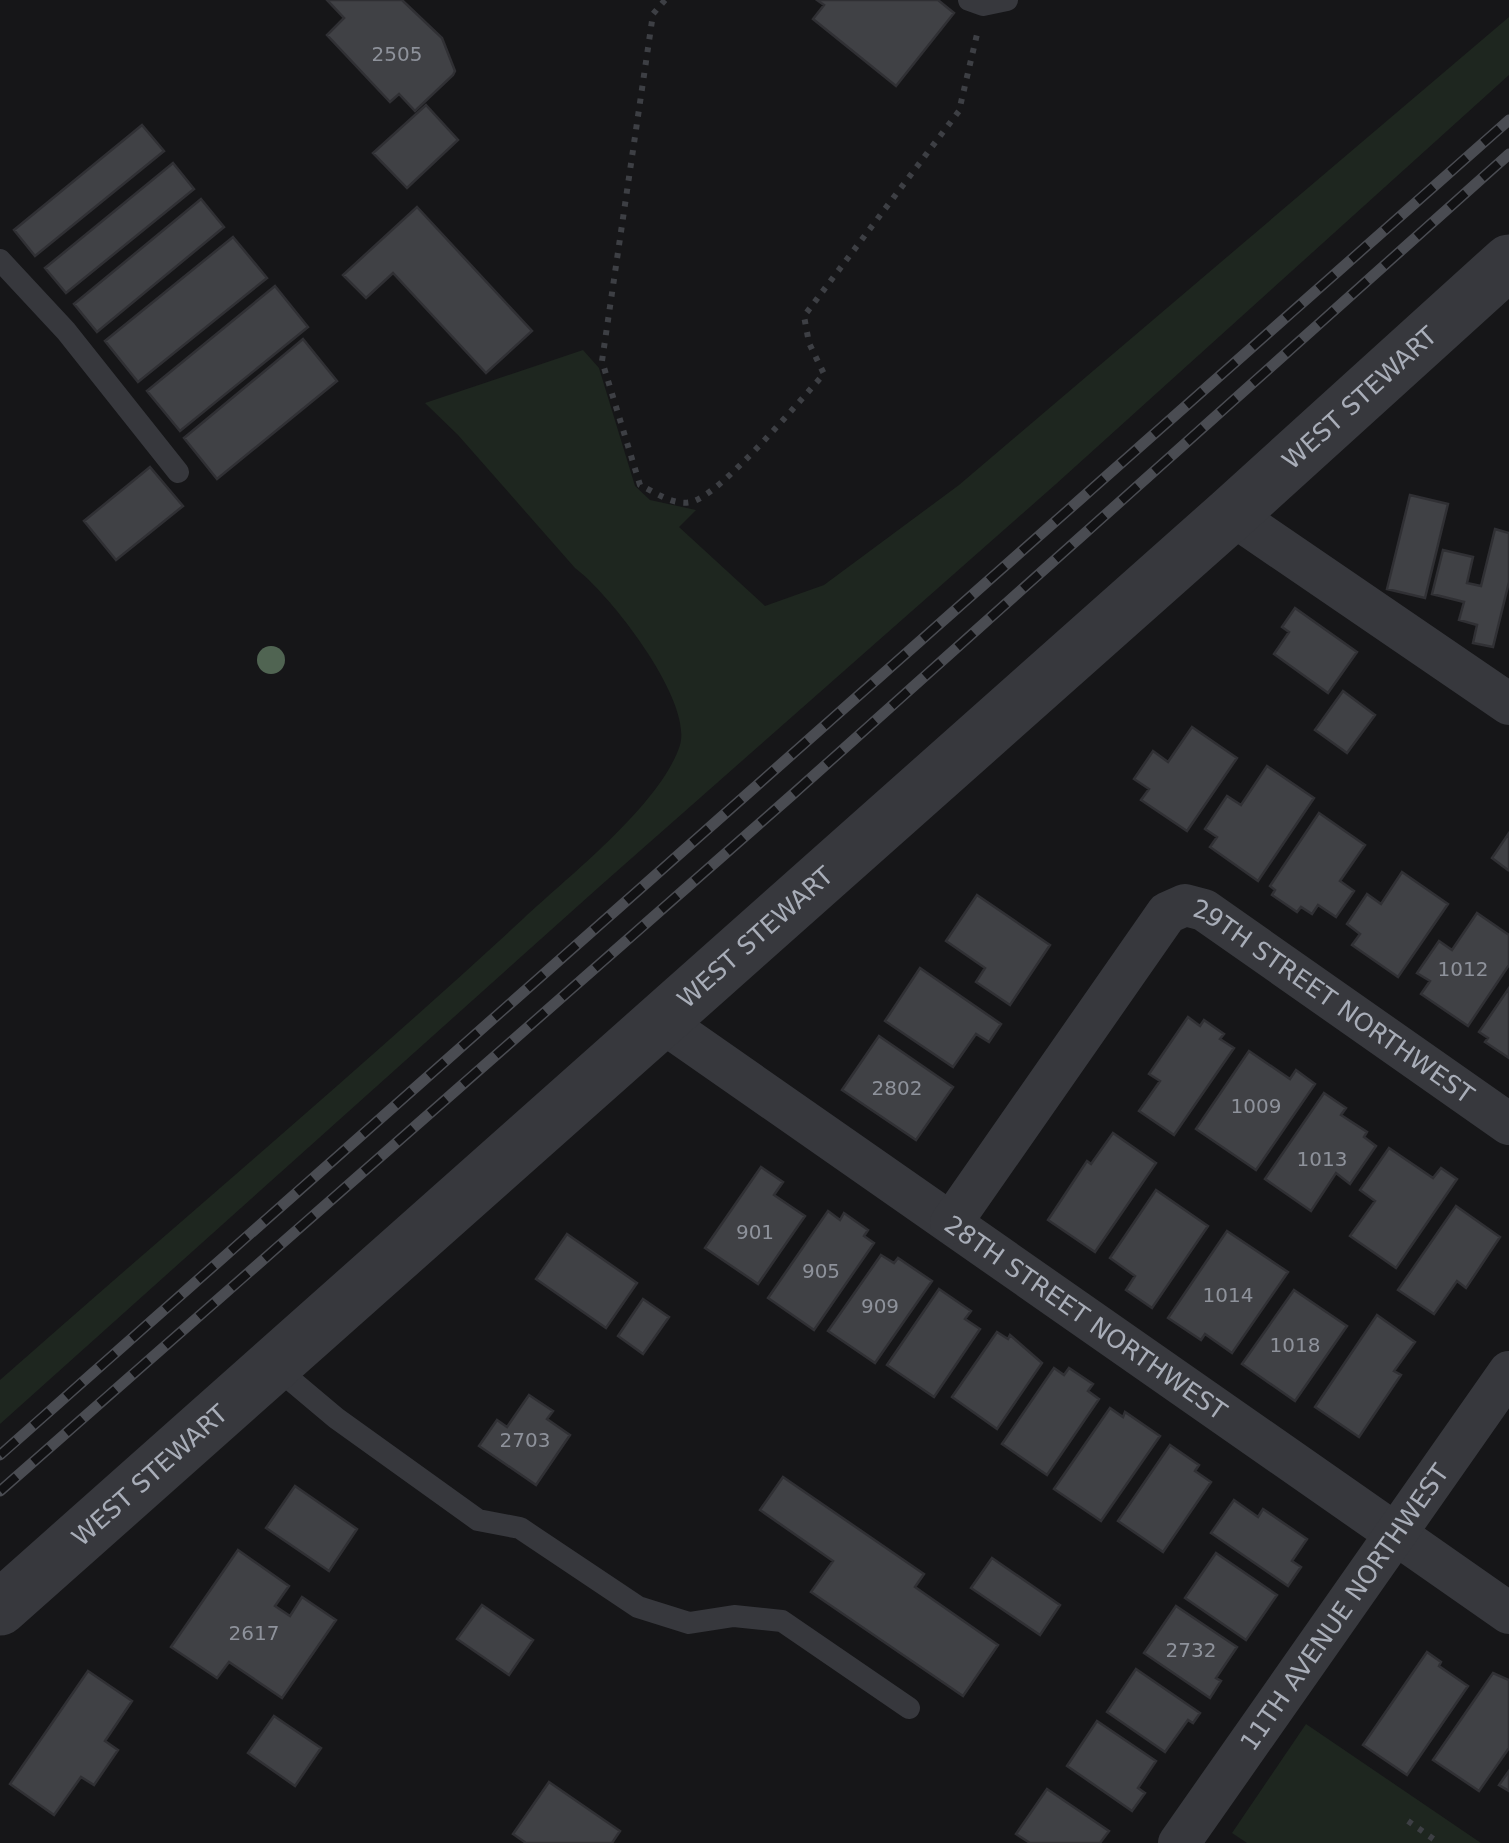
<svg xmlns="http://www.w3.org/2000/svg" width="1509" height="1843" font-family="'DejaVu Sans',sans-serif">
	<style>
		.green { fill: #1e261f }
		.building { fill: #404145; stroke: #303034; stroke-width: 2.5 }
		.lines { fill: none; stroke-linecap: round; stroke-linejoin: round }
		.path { stroke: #3d3f44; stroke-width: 6; stroke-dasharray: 5 8; stroke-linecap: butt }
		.service { stroke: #37383d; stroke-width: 22 }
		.minor { stroke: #37383d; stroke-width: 42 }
		.tertiary { stroke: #37383d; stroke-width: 55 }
		.rail-casing { stroke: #4a4c52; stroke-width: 11 }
		.rail { stroke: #111113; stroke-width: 8; stroke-dasharray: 22; stroke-linecap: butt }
		.tree { fill: #506452 }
		.labels { text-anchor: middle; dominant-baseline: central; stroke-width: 8; stroke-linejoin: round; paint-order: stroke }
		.number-label { font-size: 20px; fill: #8e929b }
		.street-label { font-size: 25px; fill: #a8adb8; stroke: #111113 }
	</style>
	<rect width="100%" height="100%" fill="#161618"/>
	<path class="green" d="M1509 17V75L1056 484 599 887 0 1424V1380C174 1226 353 1076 524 918 570 875 661 804 680 745 693 700 609 593 575 568L458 435 425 403 583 350 599 368 635 486 650 500 696 510 679 527 765 606 824 585 959 485Z
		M1306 1724 1481 1843H1247L1232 1833Z"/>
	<path class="building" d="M327 0H402L442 38 455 71 453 75 415 111 399 94 390 102 327 35 344 18Z
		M817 0H938L954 13 896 86 813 19 824 5Z
		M426 105 458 140 407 188 373 153Z
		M142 125 164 151 35 256 14 230Z
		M173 163 194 189 66 293 45 268Z
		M201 199 224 227 97 332 74 304Z
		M417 207 532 331 486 373 393 273 366 298 343 275Z
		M233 237 267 278 138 382 105 341Z
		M275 286 308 327 180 431 147 391Z
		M303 339 337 381 217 479 184 438Z
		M150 467 183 506 116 560 84 521Z
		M1410 495 1448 504 1425 598 1387 589Z
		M1495 529 1509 533V582L1493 647 1473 643 1477 625 1459 620 1464 602 1432 594 1443 550 1473 557 1467 583 1481 586Z
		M1295 608 1357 652 1328 693 1274 654 1289 632 1282 627Z
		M1343 691 1375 715 1347 753 1315 730Z
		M1192 727 1237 758 1187 831 1141 800 1149 789 1134 779 1153 751 1168 762Z
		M1267 766 1314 798 1258 881 1210 847 1217 837 1205 829 1227 796 1241 805Z
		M1319 813 1365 845 1340 881 1354 891 1336 917 1318 905 1312 914 1301 907 1297 912 1272 895 1275 890 1270 886Z
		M1509 833V868L1508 870 1492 858Z
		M1402 872 1448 904 1398 977 1352 945 1360 934 1347 924 1367 894 1381 904Z
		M977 895 1050 945 1010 1005 976 982 985 968 946 941Z
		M1477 913 1509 935V965L1468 1026 1421 994 1430 981 1417 973 1439 941 1452 950Z
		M920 968 1001 1024 989 1042 976 1034 953 1067 885 1021Z
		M1509 988V1058L1485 1042 1488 1038 1479 1032Z
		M1188 1017 1200 1026 1204 1020 1224 1034 1220 1039 1234 1048 1174 1135 1139 1111 1160 1081 1149 1074Z
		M879 1036 953 1087 916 1140 842 1090Z
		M1249 1051 1290 1079 1296 1070 1315 1084 1256 1170 1196 1129Z
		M1324 1093 1346 1108 1341 1115 1367 1132 1364 1137 1376 1146 1350 1184 1336 1173 1311 1211 1265 1179Z
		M1113 1133 1156 1163 1095 1252 1048 1220 1087 1161 1091 1164Z
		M1389 1148 1433 1178 1441 1168 1457 1179 1396 1268 1350 1236 1375 1201 1360 1190Z
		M761 1167 783 1182 774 1195 805 1216 758 1284 705 1248Z
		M1156 1190 1208 1226 1152 1308 1126 1290 1135 1276 1110 1258Z
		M1456 1206 1500 1237 1466 1288 1457 1281 1434 1314 1398 1290Z
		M828 1211 840 1220 844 1213 868 1230 864 1236 874 1243 814 1330 768 1298Z
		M1227 1231 1288 1272 1232 1353 1205 1334 1201 1340 1168 1318Z
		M567 1234 637 1283 606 1328 536 1279Z
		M881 1255 894 1263 898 1258 932 1281 875 1363 828 1331Z
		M939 1289 971 1311 965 1319 980 1329 934 1397 887 1365Z
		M1294 1290 1347 1326 1295 1401 1242 1364Z
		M643 1299 669 1317 643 1354 618 1336Z
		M1377 1315 1415 1342 1394 1371 1401 1375 1359 1437 1315 1407Z
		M997 1332 1008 1339 1010 1335 1042 1363 997 1429 952 1397Z
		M1054 1368 1064 1375 1069 1368 1093 1384 1088 1391 1099 1399 1047 1475 1002 1444Z
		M529 1395 553 1411 547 1419 570 1435 536 1485 479 1446 497 1420 507 1427Z
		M1110 1408 1123 1417 1125 1412 1160 1436 1101 1521 1054 1489Z
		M1170 1445 1199 1465 1195 1471 1211 1482 1163 1552 1118 1521Z
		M783 1477 924 1574 915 1587 998 1645 963 1696 811 1592 833 1561 760 1510Z
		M295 1486 357 1529 329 1571 266 1528Z
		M1234 1500 1258 1517 1263 1509 1307 1539 1292 1561 1301 1567 1288 1586 1211 1533Z
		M238 1550 289 1586 275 1606 290 1616 302 1597 336 1620 282 1698 229 1662 217 1678 171 1647Z
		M1216 1553 1277 1595 1246 1640 1185 1598Z
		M992 1558 1060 1605 1040 1635 971 1588Z
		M482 1605 533 1640 509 1675 457 1639Z
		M1176 1606 1237 1647 1216 1678 1221 1681 1210 1698 1144 1653Z
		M1427 1652 1441 1662 1439 1666 1468 1686 1407 1775 1363 1745Z
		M1136 1669 1200 1713 1193 1723 1188 1720 1165 1752 1107 1712Z
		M88 1671 132 1701 105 1741 118 1750 94 1785 81 1777 54 1815 10 1784Z
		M1493 1673 1509 1680V1748L1479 1791 1433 1760Z
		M274 1716 321 1748 295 1786 248 1753Z
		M1097 1721 1156 1761 1138 1788 1145 1793 1132 1811 1067 1766Z
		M1509 1771V1791L1499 1785Z
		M549 1782 620 1831 612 1843H526L513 1834Z
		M1047 1789 1109 1831 1100 1843H1030L1016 1834Z"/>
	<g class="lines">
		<path class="path" d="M665 0 653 14 602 361 640 485C654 492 674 506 691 502 721 495 800 400 824 374L809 343 804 316 959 111 978 30
			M1408 1821 1439 1843"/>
		<path class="service" d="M969 0 983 5 1007 0
			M0 260 66 331 178 472
			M273 1365 336 1418 478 1520 520 1528 638 1607 689 1623 734 1616 782 1621 909 1708"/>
		<g class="minor">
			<path d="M1231 514 1509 704"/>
			<path id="s1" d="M661 1021 1509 1613"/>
			<path id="s2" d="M951 1223 1167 913 1185 905 1204 910 1509 1124"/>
			<path id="s3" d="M1179 1843 1509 1372"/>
		</g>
		<path class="tertiary" id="s4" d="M0 1608 1231 514 1509 262"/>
		<defs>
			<path id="rail" d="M0 1455 1509 120
				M0 1491 792 795 1509 154"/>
		</defs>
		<use href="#rail" class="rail-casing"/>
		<use href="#rail" class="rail"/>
	</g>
	<circle class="tree" cx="271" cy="660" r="14"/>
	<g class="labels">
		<g class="number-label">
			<text x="397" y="54">2505</text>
			<text x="1463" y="969">1012</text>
			<text x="897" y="1088">2802</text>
			<text x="1256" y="1106">1009</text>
			<text x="1322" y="1159">1013</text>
			<text x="755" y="1232">901</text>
			<text x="821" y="1271">905</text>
			<text x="1228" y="1295">1014</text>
			<text x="880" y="1306">909</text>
			<text x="1295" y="1345">1018</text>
			<text x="525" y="1440">2703</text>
			<text x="254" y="1633">2617</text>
			<text x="1191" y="1650">2732</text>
		</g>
		<g class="street-label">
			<text stroke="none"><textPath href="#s4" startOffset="1820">WEST STEWART</textPath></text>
			<text stroke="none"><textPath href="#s4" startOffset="1010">WEST STEWART</textPath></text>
			<text stroke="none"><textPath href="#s2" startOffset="575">29TH STREET NORTHWEST</textPath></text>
			<text stroke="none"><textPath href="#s1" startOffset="518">28TH STREET NORTHWEST</textPath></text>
			<text stroke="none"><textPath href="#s4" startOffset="200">WEST STEWART</textPath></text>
			<text stroke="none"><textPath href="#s3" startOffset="288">11TH AVENUE NORTHWEST</textPath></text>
		</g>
	</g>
</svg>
